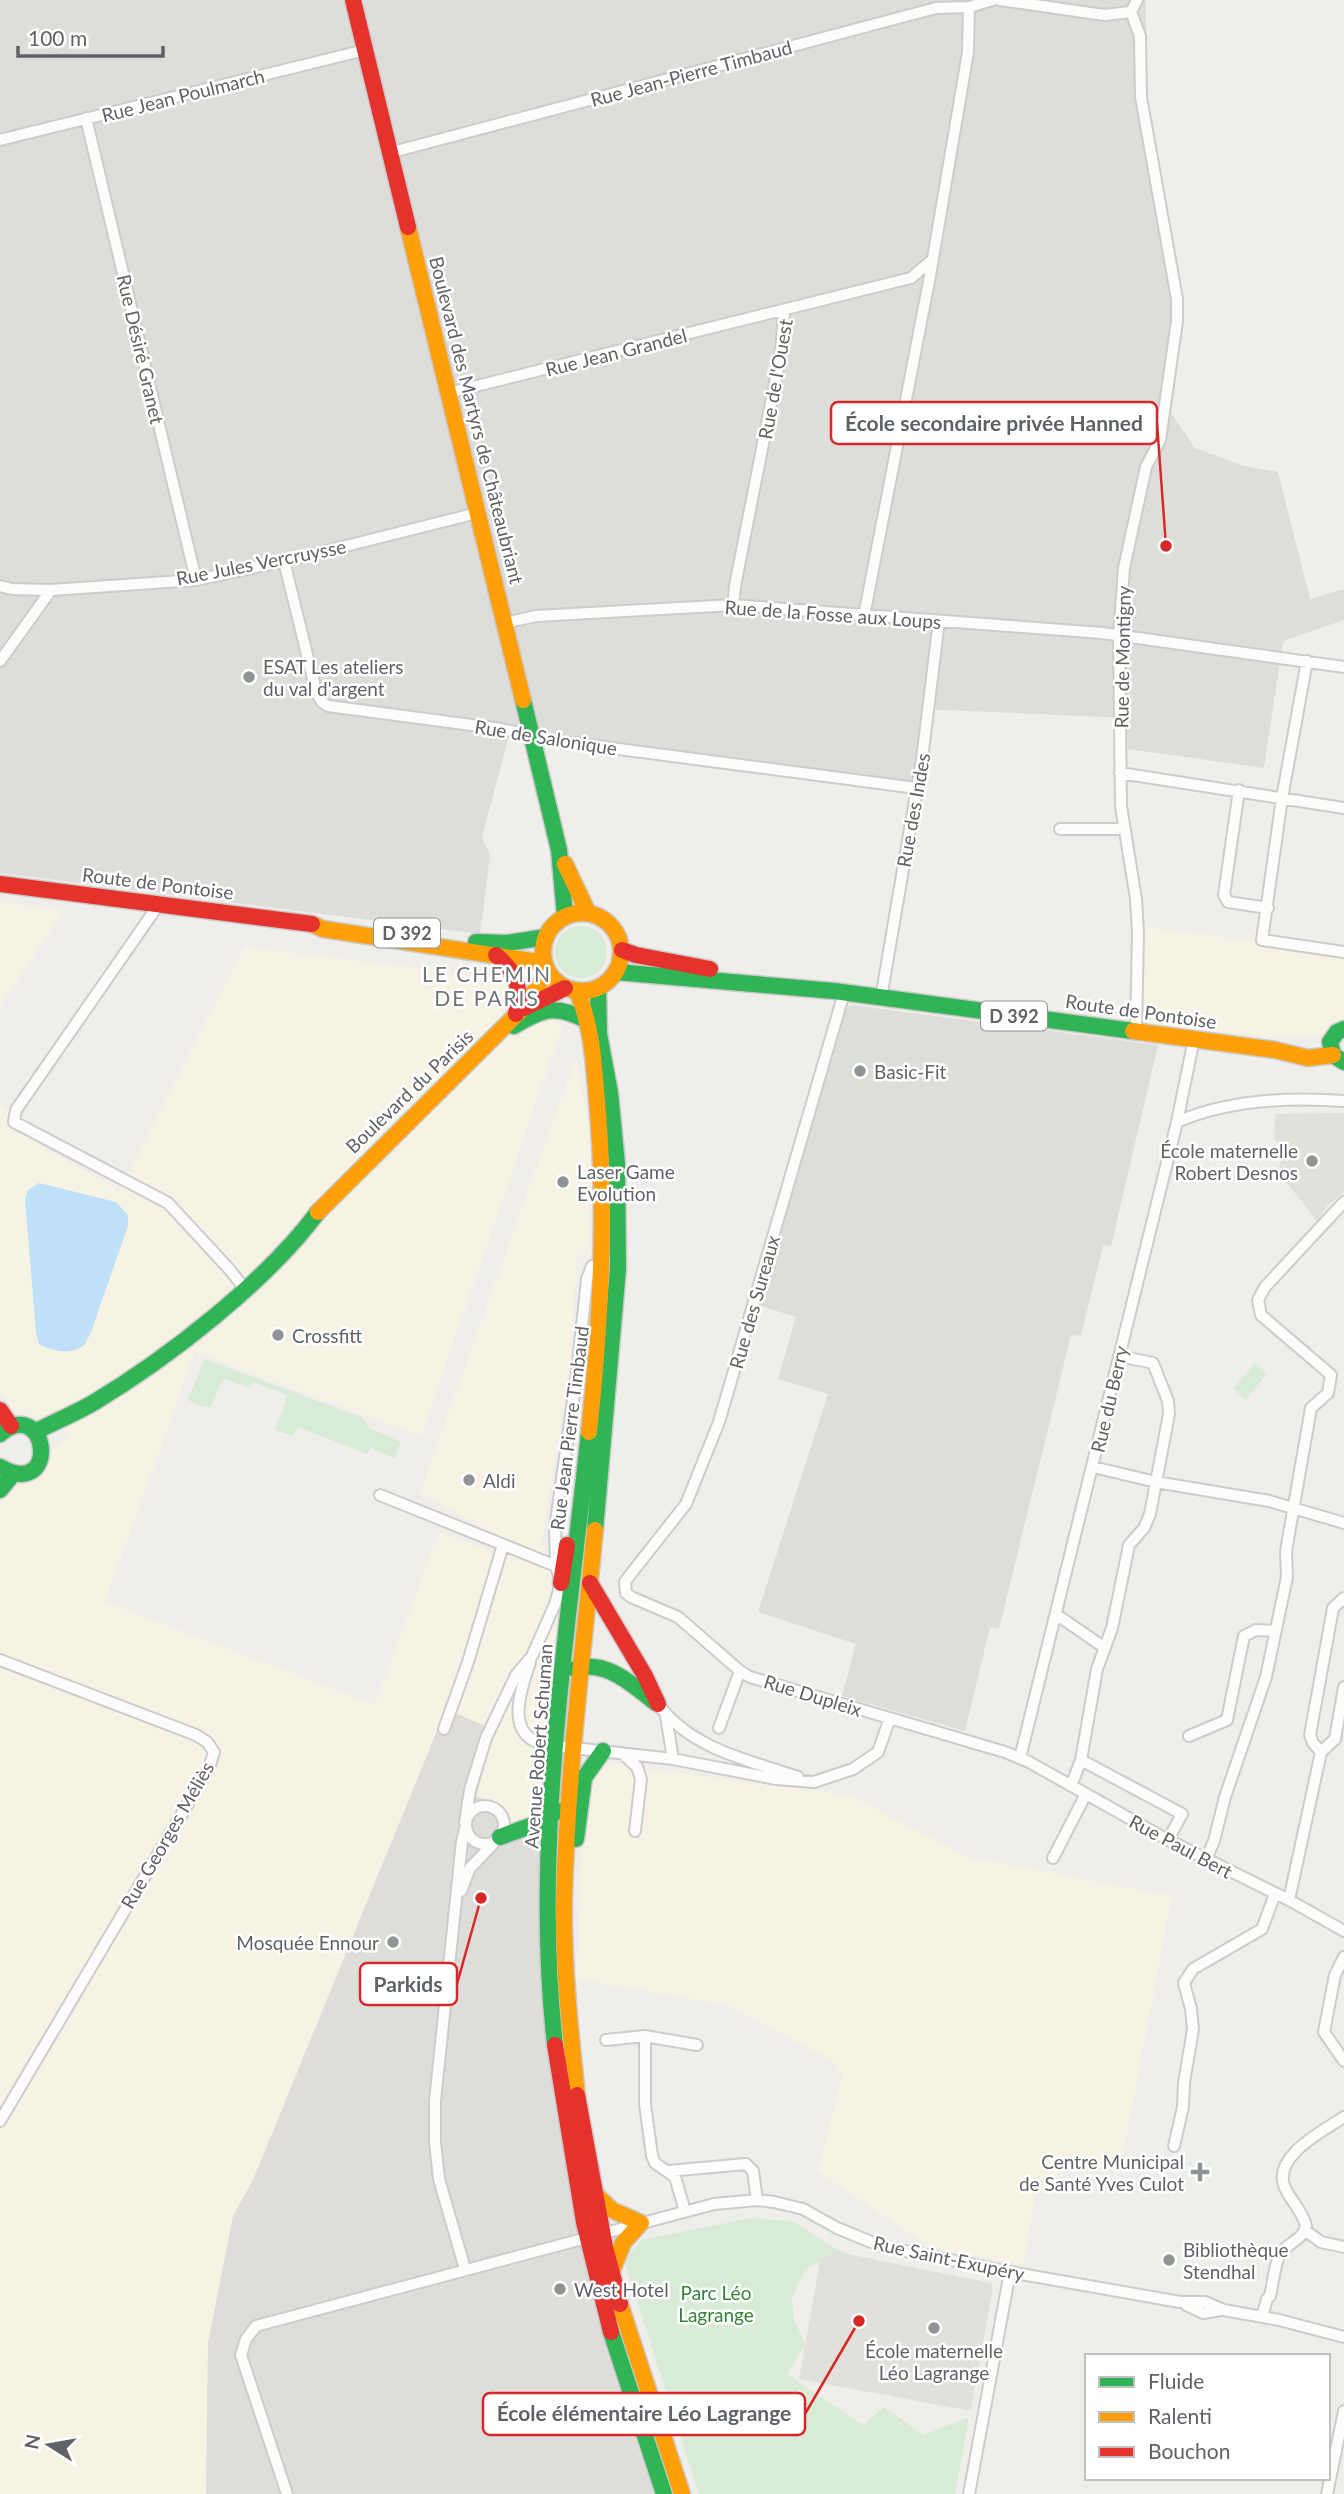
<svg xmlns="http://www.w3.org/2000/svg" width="1344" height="2494" font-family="Lato,sans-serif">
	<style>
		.commercial { fill: #f7f3e4 }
		.industrial { fill: #dfddda }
		.education { fill: #e2e0da }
		.green { fill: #d8ebd6 }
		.water { fill: #bfe0f9 }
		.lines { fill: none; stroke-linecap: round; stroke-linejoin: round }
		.street-casing { stroke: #cbcccc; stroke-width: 14 }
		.fast-casing { stroke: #cacacb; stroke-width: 19 }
		.slow-casing { stroke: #cacacb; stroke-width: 19 }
		.jam-casing { stroke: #cacacb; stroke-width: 19 }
		.street { stroke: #fdfcfc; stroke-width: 10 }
		.fast { stroke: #30b455; stroke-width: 16 }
		.slow { stroke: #ff9f0a; stroke-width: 16 }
		.jam { stroke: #e5322d; stroke-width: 16 }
		.poi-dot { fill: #919496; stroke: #fff; stroke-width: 2.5 }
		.labels { text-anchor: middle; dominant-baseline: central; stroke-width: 5; stroke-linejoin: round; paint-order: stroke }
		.shield { fill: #fff; stroke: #8f9295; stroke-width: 2 }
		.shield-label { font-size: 18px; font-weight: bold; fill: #5f6368 }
		.street-label { font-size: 19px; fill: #5f6368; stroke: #fff }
		.poi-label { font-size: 19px; fill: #5f6368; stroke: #fff; text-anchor: start }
		.park-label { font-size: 19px; fill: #348238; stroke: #fff }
		.neighbourhood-label { font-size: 21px; letter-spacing: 2px; fill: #70757a; stroke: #fff }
		.leader { fill: none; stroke: #d62828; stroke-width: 2.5 }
		.callout-dot { fill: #d62828; stroke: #fff; stroke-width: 2.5 }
		.callout { fill: #fff; stroke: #d62828; stroke-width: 2.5 }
		.callout-label { font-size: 21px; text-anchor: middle; font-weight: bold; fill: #5f6368 }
	</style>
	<rect width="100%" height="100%" fill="#efeeea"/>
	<path class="commercial" d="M0 902 64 910 0 1006Z
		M1144 927 1248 940 1267 945 1344 957V1022H1340L1320 1036 1298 1039 1140 1025Z
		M244 947 504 979 569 1007 421 1436 195 1352 105 1602 375 1705 439 1532 497 1554 453 1692 253 2180 233 2216 208 2343 206 2494H0V1504L5 1495 69 1434 13 1409 0 1393V1102L34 1135 44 1148 120 1191Z
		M576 1057 592 1147 590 1255H577L570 1360 542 1543 561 1608 539 1816 511 1828 501 1807 476 1795 453 1712 471 1670 510 1542 420 1493Z
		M586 1761 849 1795 968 1857 1172 1896 1120 2171 1061 2162 1052 2194 1036 2191 1023 2265 928 2246 818 2171 842 2075 835 2062 727 2005 576 1979Z"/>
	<path class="industrial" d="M0 0H1146V96L1182 305V330L1171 413 1195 448 1244 466 1278 472 1310 599 1344 589V620L1283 641 1264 768 1128 749 1126 718 924 709 915 782 547 733 508 739 482 837 490 855 480 934 0 873Z
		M851 1005 1158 1045 1111 1246 1103 1245 1081 1336 1071 1335 999 1629 990 1627 965 1731 842 1696 856 1644 758 1612 828 1394 778 1379 796 1317 760 1306 844 1009Z
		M446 1709 495 1730 476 1796 501 1807 511 1828 543 1824 540 1913 550 2043 573 2208 658 2494H206L208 2343 233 2216 253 2180Z"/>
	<path class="education" d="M1344 1113V1192L1328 1205 1317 1221 1278 1172 1283 1151 1274 1138 1275 1114Z
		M823 2244 848 2254 991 2283 993 2287 971 2411 799 2379Z"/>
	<path class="green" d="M555 952a26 26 0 1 1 52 0a26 26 0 1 1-52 0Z
		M204 1359 363 1418 369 1428 401 1442 395 1458 370 1448 367 1454 298 1427 293 1436 275 1430 288 1395 253 1382 250 1388 225 1379 219 1385 211 1407 201 1406 188 1400Z
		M1255 1363 1267 1373 1246 1400 1233 1389Z
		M752 2218 794 2222 838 2250 805 2270 792 2298 794 2318 805 2345 787 2374 863 2425 884 2407 924 2435 969 2417 955 2494H699L624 2261 641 2240Z"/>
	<path class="water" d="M39 1183 116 1202 128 1215V1226L92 1329C90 1334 87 1341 84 1345 72 1356 51 1351 39 1344L36 1334 25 1200 28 1190Z"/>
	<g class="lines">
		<defs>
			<path id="street" d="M1000 0 1104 15 1131 12
				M86 118 196 580
				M0 140 365 50
				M389 153 936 8 969 7 993 0
				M448 393 911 278 932 260
				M284 561 316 691 322 702 328 706 502 729 550 740 916 788
				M0 586 12 589 51 590 196 580 298 558 477 513
				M733 605 735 586 781 352 784 311
				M864 616 930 276 968 52 969 7
				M504 623 536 616 733 605 1102 633 1344 667
				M0 661 51 590
				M1307 661 1282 798 1262 940 1344 952
				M1120 773 1344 808
				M1239 790 1224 895 1228 902 1268 908
				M1060 829H1125
				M159 904 16 1110 14 1122 168 1203 230 1270 244 1288
				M844 993 719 1422 686 1504 630 1575 625 1582 626 1593 631 1597 678 1617 740 1671 750 1677 1005 1752 1029 1762 1168 1840 1289 1900 1344 1931
				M881 998 922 759 939 621
				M1136 1031 1138 932 1136 899 1121 806 1119 636 1124 568 1146 467 1160 440 1177 321V299L1141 97 1140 36 1131 12 1137 0
				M1177 1122C1228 1100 1289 1097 1344 1101
				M1119 1356 1153 1363 1168 1401 1169 1414 1150 1514 1144 1528 1129 1545 1112 1628 1097 1669 1081 1760 1182 1814 1168 1840
				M1093 1467 1156 1482 1269 1501 1344 1523
				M380 1495 556 1566
				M1057 1615 1105 1648
				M0 1660 196 1735 207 1742 214 1752 209 1768 0 2121
				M530 1662C521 1690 503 1736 546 1745L673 1759 776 1779 814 1782 853 1769 878 1752 890 1718
				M658 1704C691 1749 748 1760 798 1777
				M666 1716 673 1759
				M719 1728 740 1671
				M444 1729 468 1662 503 1545
				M1189 1736 1227 1720 1244 1636 1256 1630 1275 1631
				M1321 1752 1313 1743 1310 1735 1333 1608 1344 1598
				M622 1753 637 1767 641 1779 635 1831
				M1020 1758 1177 1122 1194 1039
				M1071 1786 1081 1760
				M466 1825a19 19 0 1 1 38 0a19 19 0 1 1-38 0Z
				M465 1822 470 1790 486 1738 516 1675 532 1656 555 1604 561 1583 556 1566 555 1528 577 1373 587 1279 592 1266
				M1053 1858 1086 1794
				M1206 1859 1214 1841 1225 1797 1266 1677 1287 1577 1286 1551 1311 1408 1328 1393 1331 1375 1261 1315 1258 1300 1265 1287 1344 1202
				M461 1891 470 1868 493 1844
				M1289 1900 1321 1752 1335 1739 1344 1687
				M1344 1957 1335 1975 1324 2032 1344 2061
				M645 2036V2104L652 2156 655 2163 675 2177 685 2211
				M606 2040 645 2036 697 2045
				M1174 2146 1183 2107 1184 2083 1193 2029 1191 2009 1184 1983 1193 1969 1262 1929 1275 1894
				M668 2171 746 2164 753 2171 757 2200
				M1306 2231 1321 2242 1344 2247
				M465 2269 439 2179 435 2142V2101L462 1841 465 1829
				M1186 2305 1203 2313 1221 2310
				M1262 2317 1267 2299 1270 2296C1273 2284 1274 2268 1279 2256 1285 2243 1303 2241 1306 2226 1303 2212 1291 2201 1285 2188 1271 2157 1323 2131 1344 2117
				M287 2494 241 2355 246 2339 256 2326 714 2204 757 2200 774 2202 803 2209 837 2228 881 2246 1010 2272 1180 2302H1205L1224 2310 1279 2320 1344 2337
				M969 2494 1010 2272
				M1327 2494 1344 2411"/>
			<path id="fast" d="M523 700 559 850 565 916
				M476 942 507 943 546 937
				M616 972 834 991 1133 1031
				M514 1026C544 1008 556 1004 588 1021
				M1344 1029 1337 1032 1330 1042 1333 1055 1344 1062
				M35 1432C54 1422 74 1414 93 1403 168 1358 266 1282 318 1212
				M0 1434C48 1394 61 1501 0 1467
				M0 1490 13 1474
				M595 1530 618 1269 617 1164 610 1093 599 1034 598 988
				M575 1669C606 1659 633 1685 656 1703
				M500 1837 533 1825 558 1811
				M576 1839 584 1778 603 1751
				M555 2045C532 1843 568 1633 589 1432
				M611 2332 664 2494"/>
			<path id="slow" d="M408 227 523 700
				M565 864 588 913
				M543 952a39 39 0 1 1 78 0a39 39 0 1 1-78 0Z
				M312 924 323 929 544 963
				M577 991C592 1026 594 1064 597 1101 607 1211 601 1322 589 1432
				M1133 1031 1275 1050 1308 1058 1333 1055
				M318 1212 522 1009 544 977 546 969
				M577 2095C570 2030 563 1965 564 1900 567 1776 583 1653 595 1530
				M595 2194 612 2210 641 2223 623 2243 612 2271
				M620 2304 682 2494"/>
			<path id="jam" d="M353 0 408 227
				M0 884 312 924
				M622 950 636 955 710 969
				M496 955C517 973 522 987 516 1014
				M524 1008 565 988
				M0 1410 11 1426
				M561 1583 567 1545
				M590 1583 645 1676 658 1704
				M555 2045 584 2222 611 2332
				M577 2095 605 2247 620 2304"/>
		</defs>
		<use href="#street" class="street-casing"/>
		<use href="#fast" class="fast-casing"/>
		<use href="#slow" class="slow-casing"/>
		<use href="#jam" class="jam-casing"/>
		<use href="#street" class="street"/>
		<use href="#fast" class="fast"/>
		<use href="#slow" class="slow"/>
		<use href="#jam" class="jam"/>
	</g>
	<g class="poi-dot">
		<circle cx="249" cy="677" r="7"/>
		<circle cx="860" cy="1071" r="7"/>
		<circle cx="1312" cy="1161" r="7"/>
		<circle cx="563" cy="1182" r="7"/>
		<circle cx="278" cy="1335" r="7"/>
		<circle cx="469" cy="1480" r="7"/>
		<circle cx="393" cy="1942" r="7"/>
		<path d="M1196.5 2161.5h7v7h7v7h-7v7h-7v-7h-7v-7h7z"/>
		<circle cx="1169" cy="2260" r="7"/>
		<circle cx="560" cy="2289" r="7"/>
		<circle cx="934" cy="2328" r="7"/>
	</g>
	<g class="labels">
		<g class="shield">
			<rect x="374" y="918.5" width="66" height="29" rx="5"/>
			<rect x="981" y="1001.5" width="66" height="29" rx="5"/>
		</g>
		<g class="shield-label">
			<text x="407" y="933">D 392</text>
			<text x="1014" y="1016">D 392</text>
		</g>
		<g class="street-label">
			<text transform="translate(691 73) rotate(-15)">Rue Jean-Pierre Timbaud</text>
			<text transform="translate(183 95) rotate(-14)">Rue Jean Poulmarch</text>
			<text transform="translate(141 349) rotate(77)">Rue Désiré Granet</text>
			<text transform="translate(616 352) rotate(-14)">Rue Jean Grandel</text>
			<text transform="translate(775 379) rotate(-80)">Rue de l'Ouest</text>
			<text transform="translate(477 420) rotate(76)">Boulevard des Martyrs de Châteaubriant</text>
			<text transform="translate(261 562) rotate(-11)">Rue Jules Vercruysse</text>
			<text transform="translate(833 614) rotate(4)">Rue de la Fosse aux Loups</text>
			<text transform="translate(1122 657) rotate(-89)">Rue de Montigny</text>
			<text transform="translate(546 737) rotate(9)">Rue de Salonique</text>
			<text transform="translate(913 810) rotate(-80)">Rue des Indes</text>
			<text transform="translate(158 883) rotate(7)">Route de Pontoise</text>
			<text transform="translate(1141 1011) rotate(8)">Route de Pontoise</text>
			<text transform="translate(409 1091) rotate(-44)">Boulevard du Parisis</text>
			<text transform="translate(754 1302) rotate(-74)">Rue des Sureaux</text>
			<text transform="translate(1109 1399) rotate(-77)">Rue du Berry</text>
			<text transform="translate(569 1428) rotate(-83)">Rue Jean Pierre Timbaud</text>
			<text transform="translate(813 1695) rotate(17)">Rue Dupleix</text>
			<text transform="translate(538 1746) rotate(-86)">Avenue Robert Schuman</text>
			<text transform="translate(167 1835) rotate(-60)">Rue Georges Méliès</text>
			<text transform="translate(1181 1846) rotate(28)">Rue Paul Bert</text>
			<text transform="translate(949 2258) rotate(12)">Rue Saint-Exupéry</text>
		</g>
		<g class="poi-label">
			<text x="263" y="666">ESAT Les ateliers<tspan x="263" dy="22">du val d'argent</tspan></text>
			<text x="874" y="1071">Basic-Fit</text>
			<text x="1298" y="1150" text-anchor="end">École maternelle<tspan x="1298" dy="22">Robert Desnos</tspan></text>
			<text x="577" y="1171">Laser Game<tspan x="577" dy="22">Evolution</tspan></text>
			<text x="292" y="1335">Crossfitt</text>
			<text x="483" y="1480">Aldi</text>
			<text x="379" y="1942" text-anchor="end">Mosquée Ennour</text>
			<text x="1184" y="2161" text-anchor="end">Centre Municipal<tspan x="1184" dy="22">de Santé Yves Culot</tspan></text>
			<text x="1183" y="2249">Bibliothèque<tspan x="1183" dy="22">Stendhal</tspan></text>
			<text x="574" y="2289">West Hotel</text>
			<text x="934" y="2350" text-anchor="middle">École maternelle<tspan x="934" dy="22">Léo Lagrange</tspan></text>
		</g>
		<g class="park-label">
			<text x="716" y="2292">Parc Léo<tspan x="716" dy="22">Lagrange</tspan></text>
		</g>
		<g class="neighbourhood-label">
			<text x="487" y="973">LE CHEMIN<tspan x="487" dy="24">DE PARIS</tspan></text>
		</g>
	</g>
	<path class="leader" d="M1166 546L1157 423M481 1898L457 1984M859 2321L805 2414"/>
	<g class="callout-dot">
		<circle cx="1166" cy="546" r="7"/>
		<circle cx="481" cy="1898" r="7"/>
		<circle cx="859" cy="2321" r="7"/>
	</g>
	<g class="callout">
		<rect x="831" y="402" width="326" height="42" rx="7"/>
		<rect x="360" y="1963" width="97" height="42" rx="7"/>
		<rect x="483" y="2393" width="322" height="42" rx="7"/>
	</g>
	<g class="callout-label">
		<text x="994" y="431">École secondaire privée Hanned</text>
		<text x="408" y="1992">Parkids</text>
		<text x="644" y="2421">École élémentaire Léo Lagrange</text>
	</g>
	<rect x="1085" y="2354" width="245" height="126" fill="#ffffff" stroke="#bfc1c3" stroke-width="2"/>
	<rect x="1099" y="2377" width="35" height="10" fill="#30b455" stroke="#bfc1c3" stroke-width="2"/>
	<text x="1148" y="2389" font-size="21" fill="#5f6368">Fluide</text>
	<rect x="1099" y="2412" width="35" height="10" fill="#ff9f0a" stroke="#bfc1c3" stroke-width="2"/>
	<text x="1148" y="2424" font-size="21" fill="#5f6368">Ralenti</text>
	<rect x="1099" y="2447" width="35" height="10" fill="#e5322d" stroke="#bfc1c3" stroke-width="2"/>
	<text x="1148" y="2459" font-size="21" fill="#5f6368">Bouchon</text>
	<g transform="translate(49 2445) rotate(281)" stroke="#ffffff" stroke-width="5" paint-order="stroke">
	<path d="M0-5L12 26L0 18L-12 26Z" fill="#5f6368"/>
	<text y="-10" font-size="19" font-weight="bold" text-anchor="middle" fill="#5f6368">N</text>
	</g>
	<path d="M18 46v10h145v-10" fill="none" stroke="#5f6368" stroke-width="3.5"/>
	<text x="28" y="46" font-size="21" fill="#5f6368" stroke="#ffffff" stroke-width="5" paint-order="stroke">100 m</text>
</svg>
